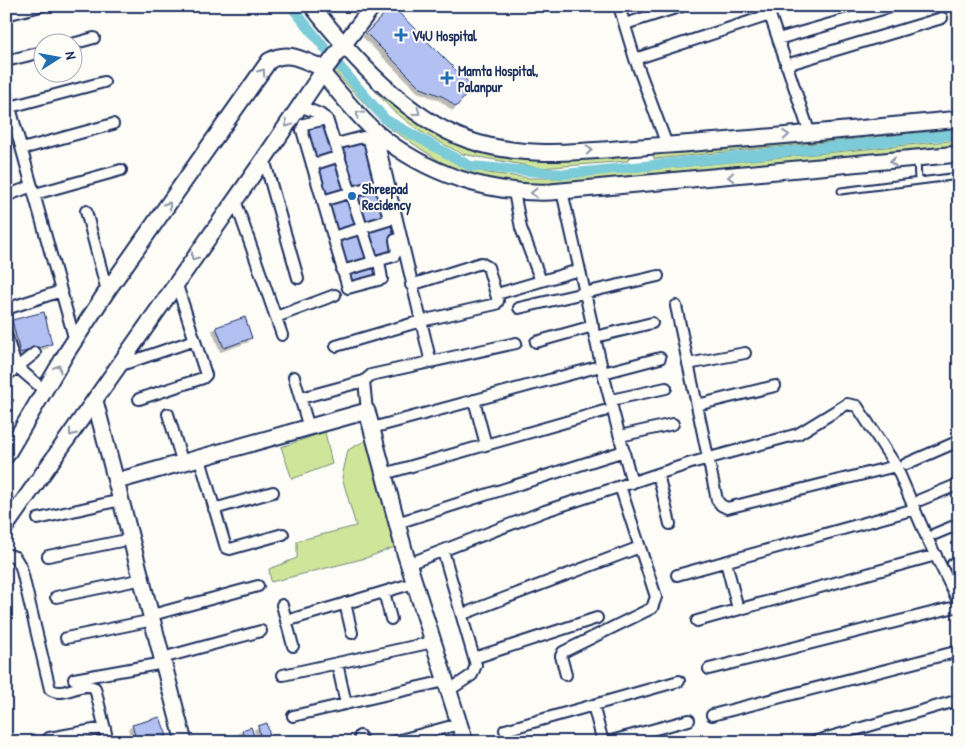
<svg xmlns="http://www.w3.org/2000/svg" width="965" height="748" font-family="'Patrick Hand',sans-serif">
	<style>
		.green { fill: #cfe59a; stroke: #758a7c }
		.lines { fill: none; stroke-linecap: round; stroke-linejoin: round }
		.canal { stroke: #7ccbd9; stroke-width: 10 }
		.building { fill: #b2c1f1; stroke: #1b2f5e; filter: url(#shadow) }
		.lane-casing { stroke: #1b2f5e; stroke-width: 9 }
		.street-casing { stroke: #1b2f5e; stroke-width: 14 }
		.secondary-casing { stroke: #1b2f5e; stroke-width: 19 }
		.lane { stroke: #fdfcf7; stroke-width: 5 }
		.street { stroke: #fdfcf7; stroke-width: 10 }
		.secondary { stroke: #fdfcf7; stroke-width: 15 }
		.oneway { stroke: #8c96aa }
		.poi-dot { fill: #1f6fb2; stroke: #fdfcf7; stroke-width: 2 }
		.labels { text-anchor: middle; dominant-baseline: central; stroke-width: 4; stroke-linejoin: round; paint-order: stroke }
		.poi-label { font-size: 14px; font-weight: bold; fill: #1b2f5e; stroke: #fdfcf7; text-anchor: start }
	</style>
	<defs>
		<filter id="shadow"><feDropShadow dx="-3.5" dy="3.5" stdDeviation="0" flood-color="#0004"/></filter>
	</defs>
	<rect width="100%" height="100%" fill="#fdfcf7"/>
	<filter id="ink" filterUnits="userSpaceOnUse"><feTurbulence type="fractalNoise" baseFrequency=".02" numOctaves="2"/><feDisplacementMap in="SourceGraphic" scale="10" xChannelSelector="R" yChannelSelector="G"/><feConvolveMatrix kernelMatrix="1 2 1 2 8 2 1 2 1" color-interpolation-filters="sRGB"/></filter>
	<g filter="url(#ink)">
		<path class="green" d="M355 61 382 92 415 121 474 151 530 160 629 156 628 161 540 168 462 154 421 132 392 110 352 64Z
			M335 66 387 123 465 167 488 173 530 178H565L959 140V146L582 183 536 185 487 179 450 168 385 125 333 70Z
			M959 124V129L654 159 653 151Z
			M325 432 332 464 292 479 281 447Z
			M368 439 395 547 366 558 271 582 269 569 297 558V541L356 526 342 477 348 450Z"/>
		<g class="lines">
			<path class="canal" d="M291 6 336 62 386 120 470 166 565 174 959 134"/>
		</g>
		<path class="building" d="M392 6 473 87 456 107 444 97 421 88 366 33Z
			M327 119 336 144 368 136 397 249 379 261V280L347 286 301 125Z
			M44 312 52 344 20 353 12 320Z
			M245 317 252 338 224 348 216 327Z
			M6 395 14 400 6 412Z
			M160 717 167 736 150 742H137L132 725Z
			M267 723 271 742H245L242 730 251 727 254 736 260 735 258 726Z"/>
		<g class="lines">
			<defs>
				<path id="lane" d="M917 159 918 181
					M841 191 959 176"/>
				<path id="street" d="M619 6 635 59 667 145
					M767 6 810 134
					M6 15 41 6
					M625 24 682 6
					M778 39 890 7
					M72 44 94 38
					M635 59 770 15
					M6 61 42 52
					M786 65 942 18
					M6 93 75 341
					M300 106 320 114 327 119 373 262
					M10 107 104 82
					M327 119 304 124 302 130 348 288 382 279 379 261
					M376 131 431 363
					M336 144 363 137 369 140 389 219
					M22 149 113 124
					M264 159 298 278
					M312 165 340 156
					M562 191 603 373 632 483
					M514 192 521 228 541 281
					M35 194 121 170
					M6 196 32 186
					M235 200 282 335
					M322 201 380 184
					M86 211 107 291
					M333 237 389 220
					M342 271 394 256 397 251 395 240
					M497 294 579 270
					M676 306 717 500 721 505 727 508 896 466
					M519 308 658 276
					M6 309 61 291
					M276 317 335 295
					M6 335 16 366 45 391
					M595 337 652 323
					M536 342 593 326
					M336 346 421 321 496 304 498 301 488 267 481 263 411 285
					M688 364 745 353
					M118 366 195 340
					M603 373 660 358
					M6 376 35 353
					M294 377 309 428
					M301 398 364 381
					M139 399 203 378 206 375 176 282
					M474 400 486 445
					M611 400 666 388
					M697 405 775 386
					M367 411 364 381 371 375 516 343
					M168 414 183 464
					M372 428 597 367
					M620 436 673 424
					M200 459 226 548 230 549 283 534
					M906 464 959 441
					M384 474 604 411
					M658 474 670 524
					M920 500 959 484
					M214 509 273 492
					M38 519 121 500
					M397 523 624 451
					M935 534 959 524
					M443 551 476 665 472 675 448 691
					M6 554 15 557 21 567 50 689C63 699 82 680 95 688L108 742
					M48 556 131 539
					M726 562 738 609
					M408 564 545 511 691 463 798 434 847 404 857 406 896 466 927 538 959 603
					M953 564 959 562
					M677 575 915 509
					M384 592 391 619
					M56 597 143 579
					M345 603 352 633
					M282 605 293 646
					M463 614 640 547
					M152 615 258 586
					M286 621 414 583
					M697 621 936 555
					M66 638 153 620
					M162 658 261 631
					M474 658 597 618
					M337 663 346 704
					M709 669 959 606
					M283 675 433 642
					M566 675 561 656 563 652 652 608 656 597 620 486
					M74 679 164 663
					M593 705 603 742
					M712 715 959 651
					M293 716 445 681
					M505 730 679 681
					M360 736 362 742
					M49 738 105 728
					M393 742 459 724
					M607 742 689 720
					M813 742 959 700"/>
				<path id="secondary" d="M312 6C351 56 406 118 468 140 528 161 593 150 654 146 756 139 857 129 959 119
					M322 73C340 93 357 116 377 133 426 174 488 194 551 192L959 154
					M95 401 184 742
					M6 456 67 352 107 291 269 61C289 49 304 61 325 69
					M117 481 367 411 405 553 465 742
					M6 526 264 159 322 73 373 6"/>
			</defs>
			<use href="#lane" class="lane-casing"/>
			<use href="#street" class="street-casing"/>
			<use href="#secondary" class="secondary-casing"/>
			<use href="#lane" class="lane"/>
			<use href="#street" class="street"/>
			<use href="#secondary" class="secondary"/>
		</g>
		<defs><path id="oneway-chevron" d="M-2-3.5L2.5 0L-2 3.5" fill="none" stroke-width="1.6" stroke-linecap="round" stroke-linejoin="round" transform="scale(1.25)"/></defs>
		<g class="oneway">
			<use href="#oneway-chevron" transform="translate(262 72) rotate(-55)"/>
			<use href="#oneway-chevron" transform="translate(417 112) rotate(36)"/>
			<use href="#oneway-chevron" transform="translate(359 114) rotate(-133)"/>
			<use href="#oneway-chevron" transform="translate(288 124) rotate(124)"/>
			<use href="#oneway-chevron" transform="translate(786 135) rotate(-4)"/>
			<use href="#oneway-chevron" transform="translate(589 150) rotate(-4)"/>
			<use href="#oneway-chevron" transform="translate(893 162) rotate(175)"/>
			<use href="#oneway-chevron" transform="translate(731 177) rotate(175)"/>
			<use href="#oneway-chevron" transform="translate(534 193) rotate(180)"/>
			<use href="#oneway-chevron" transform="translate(168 205) rotate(-55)"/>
			<use href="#oneway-chevron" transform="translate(194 257) rotate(126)"/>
			<use href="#oneway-chevron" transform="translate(58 368) rotate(-59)"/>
			<use href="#oneway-chevron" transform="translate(72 433) rotate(125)"/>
		</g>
	</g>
	<g class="poi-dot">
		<path d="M398.5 27.5h5v5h5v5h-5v5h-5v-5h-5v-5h5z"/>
		<path d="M444.5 70.5h5v5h5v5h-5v5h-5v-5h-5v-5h5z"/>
		<circle cx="352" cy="196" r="5"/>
	</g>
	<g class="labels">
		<g class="poi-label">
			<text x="412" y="35">V4U Hospital</text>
			<text x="458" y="70">Mamta Hospital,<tspan x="458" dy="16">Palanpur</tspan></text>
			<text x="362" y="188">Shreepad<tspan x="362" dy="16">Recidency</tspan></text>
		</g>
	</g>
	<rect width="965" height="748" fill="none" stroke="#fdfcf7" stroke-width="25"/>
	<rect x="12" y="12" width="940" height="723" fill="none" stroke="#1b2f5e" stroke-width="2" filter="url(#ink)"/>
	<g transform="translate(58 58) rotate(79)"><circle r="24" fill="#fdfcf7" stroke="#a3aaba"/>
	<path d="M0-4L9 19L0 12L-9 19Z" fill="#1f6fb2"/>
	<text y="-8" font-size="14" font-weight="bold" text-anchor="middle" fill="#1b2f5e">N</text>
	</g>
</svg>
